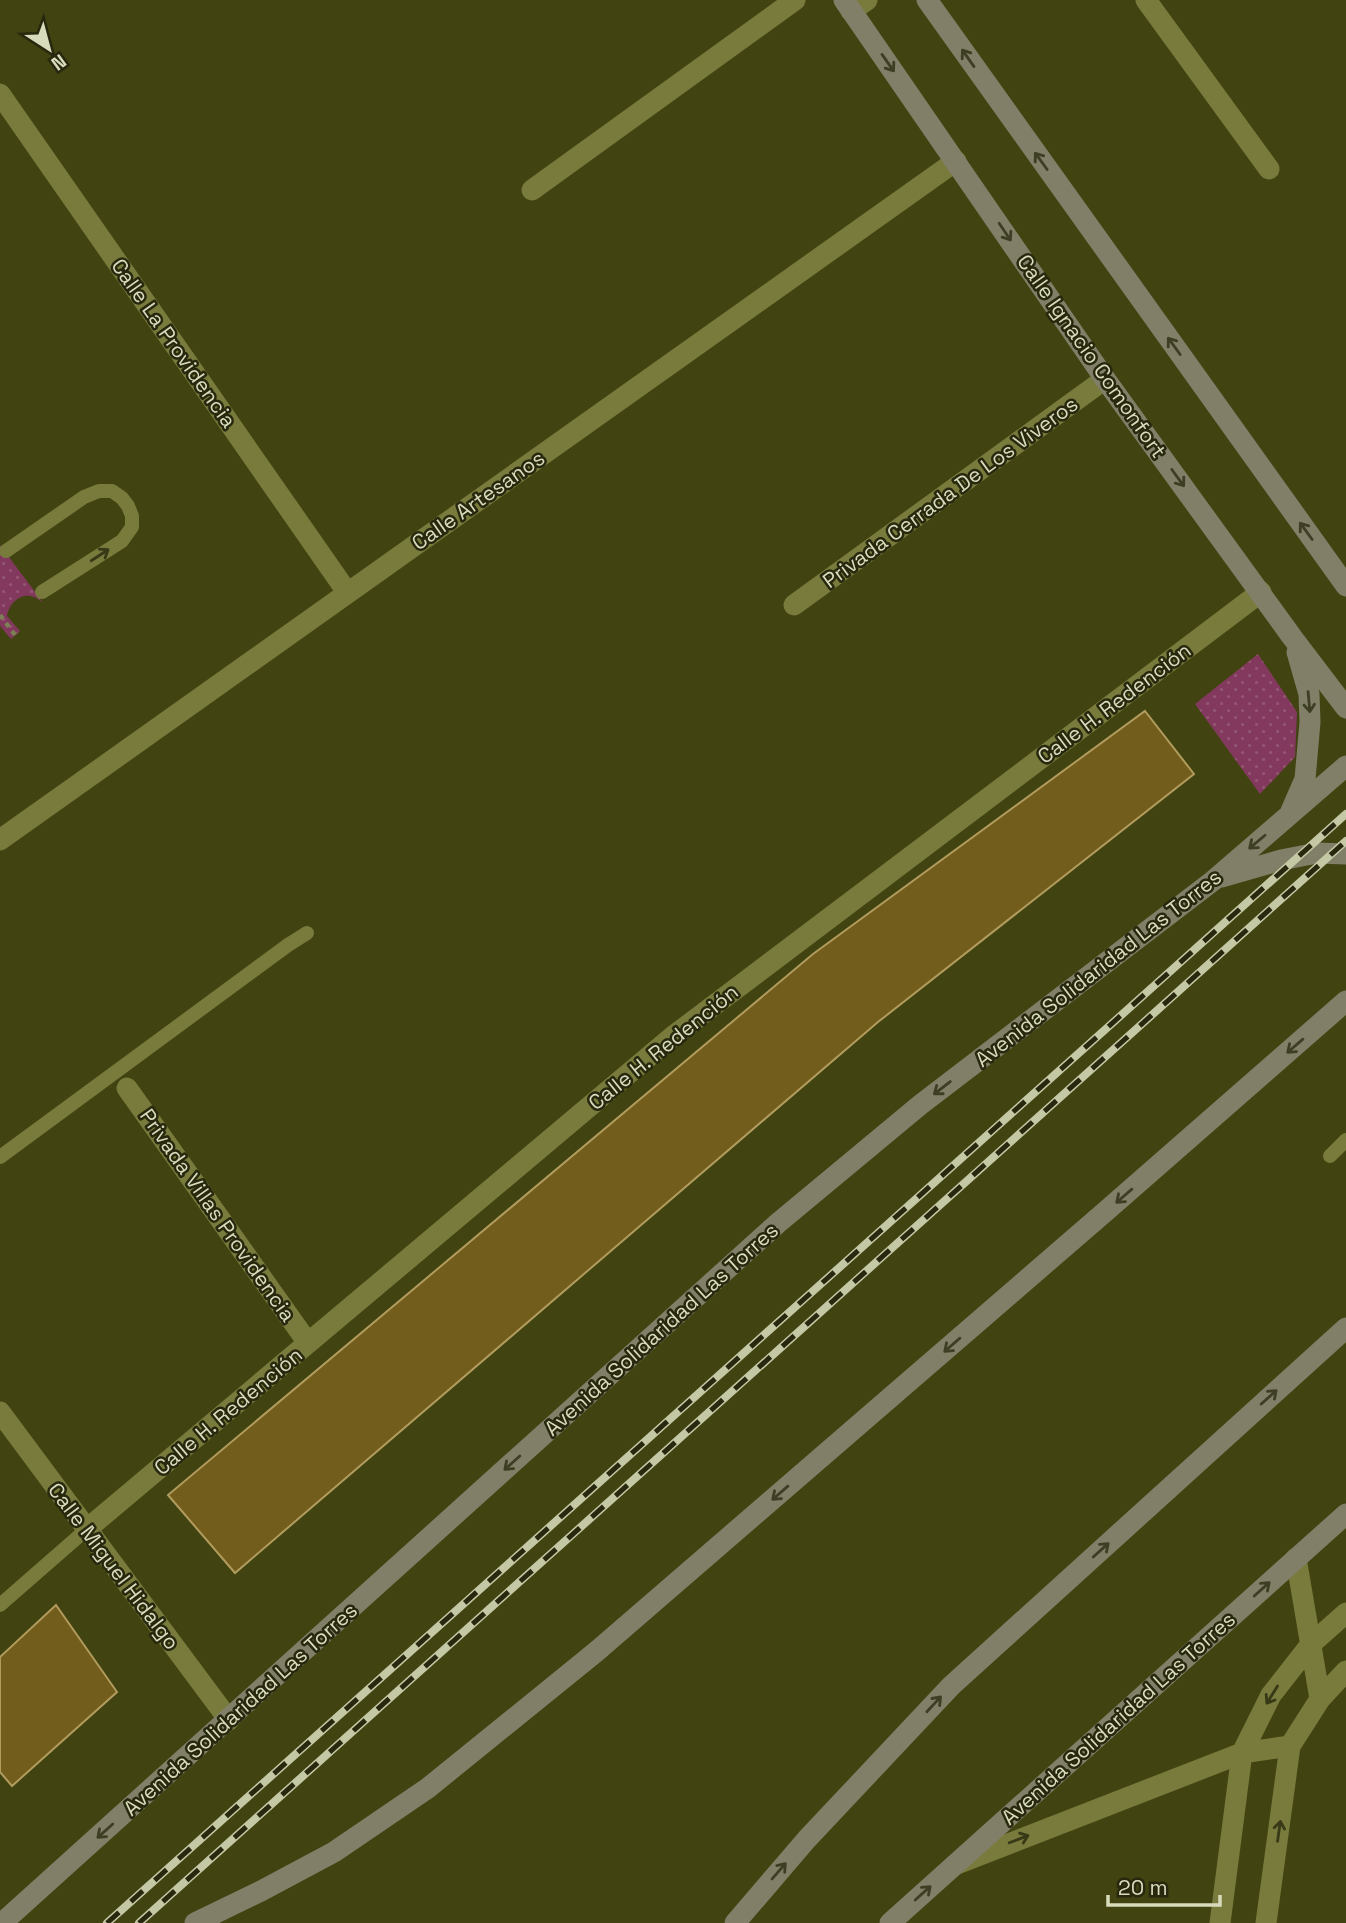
<svg xmlns="http://www.w3.org/2000/svg" width="1346" height="1923" font-family="'Space Grotesk',sans-serif">
	<style>
		.park { fill: url(#park-dots) }
		.building { fill: #725d1c; stroke: #b19c5d; stroke-width: 2 }
		.lines { fill: none; stroke-linecap: round; stroke-linejoin: round }
		.path { stroke: #7d7f54; stroke-width: 4.5; stroke-dasharray: 5 5; stroke-linecap: butt }
		.lane { stroke: #787b3c; stroke-width: 14 }
		.street { stroke: #787b3c; stroke-width: 21 }
		.secondary { stroke: #817f68; stroke-width: 21 }
		.rail-casing { stroke: #c5c8a5; stroke-width: 8 }
		.rail { stroke: #27280e; stroke-width: 5; stroke-dasharray: 16; stroke-linecap: butt }
		.oneway { stroke: #3e3e24 }
		.oneway2 { stroke: #373917 }
		.labels { text-anchor: middle; dominant-baseline: central; stroke-width: 5; stroke-linejoin: round; paint-order: stroke }
		.street-label { font-size: 21px; fill: #d9dcbc; stroke: #27280e }
	</style>
	<defs>
		<pattern id="park-dots" width="8" height="8" patternUnits="userSpaceOnUse" patternTransform="scale(1.75)"><rect width="8" height="8" fill="#82395d"/><path d="M2 2h.1M6 6h.1" fill="none" stroke="#935572" stroke-width="1.8" stroke-linecap="round"/></pattern>
	</defs>
	<rect width="100%" height="100%" fill="#414311"/>
	<path class="park" d="M0 545 44 604C41 601 38 598 34 597 20 592 9 604 7 616L20 631 11 639 0 626Z
		M1258 654 1297 712 1295 757 1260 794 1195 704Z"/>
	<path class="building" d="M1145 711 1194 774 878 1022 235 1573 168 1495 813 954Z
		M56 1605 117 1692 12 1786 0 1772V1657Z"/>
	<g class="lines">
		<path class="path" d="M0 615 15 635"/>
		<path class="lane" d="M6 551 84 497 99 491H112L122 498 128 506 132 516V527L122 541 42 592
			M1330 1156 1346 1140
			M0 1157 288 945 307 933
			M0 1605 87 1529"/>
		<path class="street" d="M1146 0 1269 169
			M851 11 867 0
			M0 94 347 592
			M532 190 795 0
			M794 605 1105 379
			M0 840 956 161
			M127 1088 308 1343
			M0 1412 229 1720
			M87 1529 672 1037 1261 592
			M1296 1558 1320 1699
			M957 1864 1242 1753 1290 1746
			M1220 1923 1242 1753 1271 1695 1311 1644 1346 1613
			M1266 1923 1290 1746 1320 1699 1346 1671"/>
		<path class="secondary" d="M844 0 1105 379 1292 637 1346 708
			M927 0 1346 586
			M1291 811 1305 779 1310 722 1309 694 1297 652
			M1222 877 1281 860 1317 853 1346 854
			M2 1923 778 1223 920 1105 1214 880 1346 766
			M195 1923 261 1891 334 1852 428 1788 597 1651 1106 1211 1346 1001
			M735 1923 807 1839 951 1686 1346 1328
			M890 1923 1346 1514"/>
		<defs>
			<path id="rail" d="M107 1923 1346 814
				M139 1923 1346 841"/>
		</defs>
		<use href="#rail" class="rail-casing"/>
		<use href="#rail" class="rail"/>
	</g>
	<defs><path id="oneway-shaft" d="M-6 0H5M1.5-3L5.5 0L1.5 3" fill="none" stroke-width="1.6" stroke-linecap="round" stroke-linejoin="round" transform="scale(1.75)"/></defs>
	<g class="oneway">
		<use href="#oneway-shaft" transform="translate(968 58) rotate(-125)"/>
		<use href="#oneway-shaft" transform="translate(888 63) rotate(55)"/>
		<use href="#oneway-shaft" transform="translate(1041 161) rotate(-126)"/>
		<use href="#oneway-shaft" transform="translate(1005 232) rotate(56)"/>
		<use href="#oneway-shaft" transform="translate(1174 346) rotate(-126)"/>
		<use href="#oneway-shaft" transform="translate(1178 478) rotate(54)"/>
		<use href="#oneway-shaft" transform="translate(1306 531) rotate(-126)"/>
		<use href="#oneway-shaft" transform="translate(1309 702) rotate(85)"/>
		<use href="#oneway-shaft" transform="translate(1257 842) rotate(140)"/>
		<use href="#oneway-shaft" transform="translate(1295 1046) rotate(139)"/>
		<use href="#oneway-shaft" transform="translate(942 1088) rotate(142)"/>
		<use href="#oneway-shaft" transform="translate(1124 1196) rotate(139)"/>
		<use href="#oneway-shaft" transform="translate(952 1345) rotate(139)"/>
		<use href="#oneway-shaft" transform="translate(1269 1397) rotate(-42)"/>
		<use href="#oneway-shaft" transform="translate(512 1463) rotate(138)"/>
		<use href="#oneway-shaft" transform="translate(780 1493) rotate(139)"/>
		<use href="#oneway-shaft" transform="translate(1101 1550) rotate(-42)"/>
		<use href="#oneway-shaft" transform="translate(1262 1589) rotate(-42)"/>
		<use href="#oneway-shaft" transform="translate(934 1704) rotate(-47)"/>
		<use href="#oneway-shaft" transform="translate(105 1831) rotate(138)"/>
		<use href="#oneway-shaft" transform="translate(779 1871) rotate(-49)"/>
		<use href="#oneway-shaft" transform="translate(923 1893) rotate(-42)"/>
	</g>
	<g class="oneway2">
		<use href="#oneway-shaft" transform="translate(100 555) rotate(-33)"/>
		<use href="#oneway-shaft" transform="translate(1272 1695) rotate(122)"/>
		<use href="#oneway-shaft" transform="translate(1279 1831) rotate(-82)"/>
		<use href="#oneway-shaft" transform="translate(1019 1839) rotate(-21)"/>
	</g>
	<g class="labels">
		<g class="street-label">
			<text transform="translate(174 343) rotate(55)">Calle La Providencia</text>
			<text transform="translate(1092 356) rotate(55)">Calle Ignacio Comonfort</text>
			<text transform="translate(950 492) rotate(-36)">Privada Cerrada De Los Viveros</text>
			<text transform="translate(478 500) rotate(-35)">Calle Artesanos</text>
			<text transform="translate(1114 703) rotate(-37)">Calle H. Redención</text>
			<text transform="translate(1098 968) rotate(-38)">Avenida Solidaridad Las Torres</text>
			<text transform="translate(663 1047) rotate(-39)">Calle H. Redención</text>
			<text transform="translate(218 1215) rotate(55)">Privada Villas Providencia</text>
			<text transform="translate(661 1329) rotate(-42)">Avenida Solidaridad Las Torres</text>
			<text transform="translate(228 1411) rotate(-40)">Calle H. Redención</text>
			<text transform="translate(114 1566) rotate(53)">Calle Miguel Hidalgo</text>
			<text transform="translate(240 1709) rotate(-42)">Avenida Solidaridad Las Torres</text>
			<text transform="translate(1118 1718) rotate(-42)">Avenida Solidaridad Las Torres</text>
		</g>
	</g>
	<g transform="translate(49 49) rotate(144)" stroke="#27280e" stroke-width="5" paint-order="stroke">
	<path d="M0-5L12 26L0 18L-12 26Z" fill="#d9dcbc"/>
	<text y="-10" font-size="19" font-weight="bold" text-anchor="middle" fill="#d9dcbc">N</text>
	</g>
	<path d="M1108 1895v10h112v-10" fill="none" stroke="#d9dcbc" stroke-width="3.5"/>
	<text x="1118" y="1895" font-size="21" fill="#d9dcbc" stroke="#27280e" stroke-width="5" paint-order="stroke">20 m</text>
</svg>
